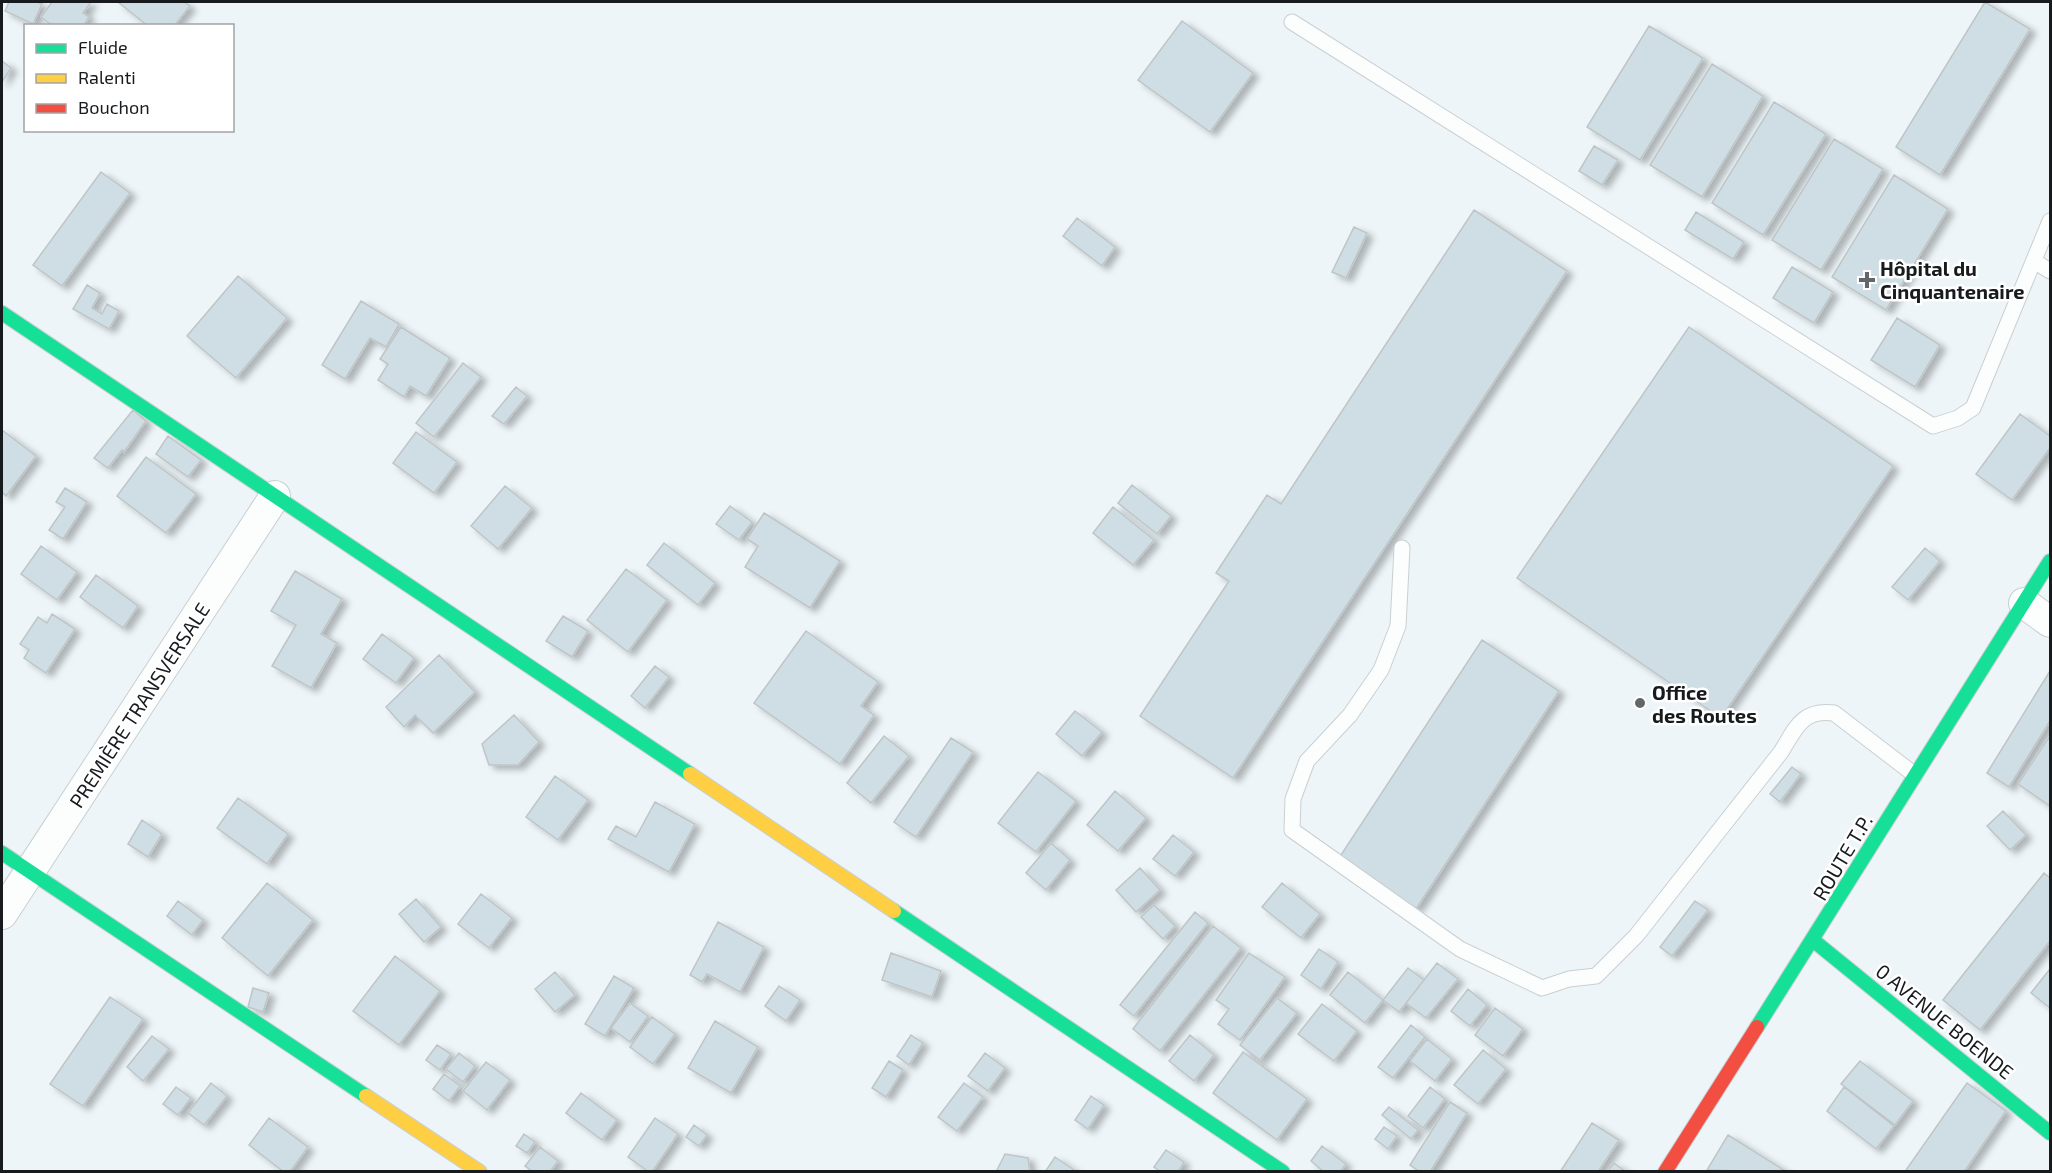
<svg xmlns="http://www.w3.org/2000/svg" width="2052" height="1173" font-family="'Exo 2',sans-serif">
	<style>
		.building { fill: #cfdee5; stroke: #bfc5c7; stroke-width: 1.5; filter: url(#shadow) }
		.lines { fill: none; stroke-linecap: round; stroke-linejoin: round }
		.lane-casing { stroke: #cacfd1; stroke-width: 17 }
		.street-casing { stroke: #cacfd1; stroke-width: 32 }
		.fast-casing { stroke: #cacfd1; stroke-width: 16 }
		.slow-casing { stroke: #cacfd1; stroke-width: 16 }
		.jam-casing { stroke: #cacfd1; stroke-width: 16 }
		.lane { stroke: #fcfefe; stroke-width: 15 }
		.street { stroke: #fcfefe; stroke-width: 30 }
		.fast { stroke: #16e098; stroke-width: 14 }
		.slow { stroke: #ffcf43; stroke-width: 14 }
		.jam { stroke: #f24e42; stroke-width: 14 }
		.poi-dot { fill: #62676a; stroke: #fff; stroke-width: 2 }
		.labels { text-anchor: middle; dominant-baseline: central; stroke-width: 5; stroke-linejoin: round; paint-order: stroke }
		.poi-label { font-size: 20px; font-weight: bold; fill: #171b1d; stroke: #fff; text-anchor: start }
		.street-label { font-size: 20px; fill: #171b1d; stroke: #fff }
	</style>
	<defs>
		<filter id="shadow"><feDropShadow dx="6" dy="4" stdDeviation="3" flood-color="#0004"/></filter>
	</defs>
	<rect width="100%" height="100%" fill="#edf5f8"/>
	<path class="building" d="M9 2H37L42 4 33 24 5 11Z
		M52 2H91L83 13 89 17 83 26H53L41 17Z
		M118 2H184L190 6 174 26H148Z
		M1985 2 2030 29 1940 175 1896 147Z
		M1182 21 1253 73 1210 132 1138 80Z
		M1649 26 1703 58 1640 160 1587 127Z
		M2 61 11 68 2 82Z
		M1712 64 1763 96 1702 197 1650 165Z
		M1774 102 1826 134 1763 235 1712 203Z
		M1834 139 1883 169 1821 270 1772 240Z
		M1594 146 1618 160 1602 185 1579 171Z
		M101 172 130 193 62 286 33 265Z
		M1894 175 1948 209 1886 310 1832 277Z
		M1474 210 1567 271 1233 778 1140 716 1229 581 1216 573 1267 495 1281 504Z
		M1696 212 1744 242 1733 259 1685 230Z
		M1077 218 1115 247 1102 266 1063 236Z
		M1354 227 1367 233 1346 278 1332 272Z
		M1792 267 1833 292 1814 323 1773 298Z
		M238 276 287 318 236 378 187 336Z
		M87 285 100 293 92 308 102 314 107 304 119 311 109 329 73 309Z
		M361 301 399 324 386 347 370 338 345 379 322 365Z
		M1897 318 1940 345 1915 387 1871 360Z
		M401 327 450 358 426 396 410 386 404 397 378 380 388 364 380 359Z
		M1689 327 1893 466 1721 718 1517 578Z
		M463 363 481 377 434 437 416 423Z
		M516 387 527 396 504 424 492 416Z
		M133 410 146 421 124 452 122 450 108 468 94 458Z
		M2020 414 2050 436V448L2012 500 1976 474Z
		M2 430 36 456 6 496 2 492Z
		M416 432 457 462 434 493 393 463Z
		M168 436 201 460 188 477 156 454Z
		M146 457 196 494 166 533 117 496Z
		M1132 485 1171 516 1157 534 1118 503Z
		M505 486 532 508 498 549 471 526Z
		M65 488 87 502 63 539 49 530 65 507 56 502Z
		M730 506 752 522 739 540 716 524Z
		M1113 507 1154 540 1133 565 1093 533Z
		M764 513 840 561 810 608 745 567 758 546 747 539Z
		M664 543 715 583 698 605 647 565Z
		M41 546 77 572 57 600 21 574Z
		M1925 548 1940 561 1908 600 1892 587Z
		M626 569 667 600 628 652 587 620Z
		M295 571 342 599 321 634 337 643 311 688 272 666 296 625 271 611Z
		M96 575 138 606 123 628 80 597Z
		M52 614 75 629 46 673 24 658 29 650 20 644 38 617 47 623Z
		M563 616 588 631 572 657 546 641Z
		M806 631 878 682 861 706 874 715 840 764 754 703Z
		M382 634 414 658 396 683 363 659Z
		M1482 640 1559 691 1416 909 1339 858Z
		M439 655 475 692 433 733 415 715 404 727 386 707Z
		M655 666 669 677 645 708 631 696Z
		M2050 671V721L2009 787 1987 773Z
		M1075 711 1102 732 1082 756 1056 734Z
		M514 715 539 742 518 765H489L482 744Z
		M884 736 909 756 871 803 847 783Z
		M2050 736V806L2018 784Z
		M951 738 973 752 916 837 894 822Z
		M1792 767 1801 774 1780 802 1770 794Z
		M1038 772 1076 801 1036 852 998 823Z
		M555 776 588 800 558 840 526 817Z
		M1115 791 1146 818 1118 851 1087 825Z
		M238 798 288 834 267 864 217 828Z
		M655 802 695 824 669 872 608 839 616 826 636 837Z
		M2003 811 2026 835 2010 850 1987 826Z
		M142 820 162 834 148 857 128 844Z
		M1173 835 1194 852 1175 876 1153 859Z
		M1051 843 1070 860 1046 890 1026 873Z
		M1140 868 1160 890 1136 912 1116 890Z
		M2044 873 2050 878V941L1980 1030 1943 1000Z
		M267 883 313 920 268 976 222 938Z
		M1282 883 1320 914 1301 938 1262 907Z
		M481 894 512 918 489 948 458 924Z
		M416 899 441 927 424 942 399 914Z
		M178 901 203 920 192 935 167 916Z
		M1695 901 1708 910 1672 956 1660 947Z
		M1154 905 1175 926 1163 939 1141 917Z
		M1195 912 1208 923 1134 1016 1120 1005Z
		M718 922 764 947 740 992 707 974 702 982 690 975Z
		M1213 926 1241 948 1160 1051 1133 1029Z
		M1319 949 1338 962 1321 989 1301 975Z
		M891 953 941 971 932 997 882 980Z
		M1249 953 1285 977 1240 1040 1218 1024 1229 1009 1216 1000Z
		M395 956 440 991 399 1045 353 1011Z
		M1437 963 1458 979 1426 1018 1406 1003Z
		M1408 968 1424 980 1399 1012 1383 1000Z
		M2050 969V1008L2031 993Z
		M555 972 575 995 555 1012 535 989Z
		M1348 972 1383 1000 1365 1023 1330 995Z
		M614 976 634 988 605 1036 585 1024Z
		M779 986 800 1000 786 1021 765 1006Z
		M253 988 269 993 263 1012 248 1007Z
		M1468 989 1487 1005 1470 1026 1451 1011Z
		M110 997 143 1019 83 1106 50 1084Z
		M1277 998 1297 1013 1260 1060 1240 1045Z
		M630 1003 648 1016 630 1042 611 1028Z
		M1322 1004 1357 1031 1334 1061 1298 1034Z
		M1495 1008 1523 1029 1503 1056 1475 1035Z
		M652 1017 675 1034 653 1064 630 1047Z
		M715 1021 758 1047 731 1093 688 1068Z
		M1411 1025 1425 1037 1393 1078 1378 1067Z
		M911 1035 923 1043 909 1065 897 1056Z
		M1190 1035 1214 1055 1194 1081 1169 1061Z
		M152 1036 169 1049 143 1081 127 1067Z
		M1427 1039 1452 1059 1435 1081 1410 1061Z
		M437 1045 451 1054 440 1070 426 1060Z
		M1483 1050 1506 1069 1478 1104 1454 1085Z
		M1243 1052 1307 1099 1277 1140 1213 1093Z
		M459 1053 475 1066 463 1082 446 1069Z
		M985 1053 1005 1068 988 1091 968 1076Z
		M889 1061 903 1070 886 1097 872 1088Z
		M1860 1061 1913 1101 1895 1125 1841 1084Z
		M486 1062 510 1080 487 1110 463 1091Z
		M444 1074 460 1086 449 1101 433 1089Z
		M211 1083 227 1096 204 1125 188 1113Z
		M964 1083 983 1097 957 1131 938 1117Z
		M1967 1083 2006 1111 1964 1172H1909L1906 1170Z
		M176 1087 191 1098 178 1115 163 1104Z
		M1430 1087 1445 1099 1423 1128 1408 1116Z
		M1844 1087 1894 1126 1876 1149 1827 1111Z
		M581 1093 617 1120 602 1140 566 1113Z
		M1091 1096 1104 1105 1088 1129 1075 1120Z
		M1450 1102 1467 1113 1430 1172H1420L1410 1165Z
		M1389 1107 1418 1130 1411 1139 1382 1115Z
		M269 1118 308 1147 290 1172H284L249 1145Z
		M655 1118 678 1134 652 1172H649L628 1157Z
		M1592 1123 1619 1140 1598 1172H1560Z
		M694 1125 707 1135 699 1146 686 1137Z
		M1384 1127 1397 1136 1388 1149 1375 1139Z
		M524 1134 535 1142 527 1153 516 1146Z
		M1728 1135 1787 1172 1707 1170Z
		M1322 1146 1346 1164 1340 1172H1324L1311 1161Z
		M540 1147 558 1161 550 1172H533L525 1166Z
		M1166 1150 1184 1162 1178 1172H1161L1154 1167Z
		M1005 1154 1028 1158 1030 1172H996Z
		M1055 1157 1077 1172H1045Z
		M1614 1163 1626 1172H1607Z"/>
	<g class="lines">
		<defs>
			<path id="lane" d="M1292 22 1933 426 1958 418 1973 408 2050 221
				M2034 261 2050 271
				M1402 548 1398 626 1381 670 1350 715 1307 761 1293 799 1292 830 1460 949 1542 988 1569 979 1596 976 1636 936 1781 752C1796 728 1802 709 1834 713L1915 775"/>
			<path id="street" d="M2024 603 2050 622
				M2 914 275 496"/>
			<path id="fast" d="M2 313 690 774
				M2 853 366 1096
				M894 911 1283 1172
				M1814 941 2050 1133
				M1757 1027 2050 561"/>
			<path id="slow" d="M690 774 894 911
				M366 1096 480 1172"/>
			<path id="jam" d="M1665 1172 1757 1027"/>
		</defs>
		<use href="#lane" class="lane-casing"/>
		<use href="#street" class="street-casing"/>
		<use href="#fast" class="fast-casing"/>
		<use href="#slow" class="slow-casing"/>
		<use href="#jam" class="jam-casing"/>
		<use href="#lane" class="lane"/>
		<use href="#street" class="street"/>
		<use href="#fast" class="fast"/>
		<use href="#slow" class="slow"/>
		<use href="#jam" class="jam"/>
	</g>
	<g class="poi-dot">
		<path d="M1864 271h6v6h6v6h-6v6h-6v-6h-6v-6h6z"/>
		<circle cx="1640" cy="703" r="6"/>
	</g>
	<g class="labels">
		<g class="poi-label">
			<text x="1880" y="268">Hôpital du<tspan x="1880" dy="23">Cinquantenaire</tspan></text>
			<text x="1652" y="692">Office<tspan x="1652" dy="23">des Routes</tspan></text>
		</g>
		<g class="street-label">
			<text transform="translate(139 705) rotate(-57)">PREMIÈRE TRANSVERSALE</text>
			<text transform="translate(1842 857) rotate(-59)">ROUTE T.P.</text>
			<text transform="translate(1945 1021) rotate(39)">0 AVENUE BOENDE</text>
		</g>
	</g>
	<rect width="2052" height="1173" fill="none" stroke="#171b1d" stroke-width="6"/>
	<rect x="24" y="24" width="210" height="108" fill="#ffffff" stroke="#a2a4a5" stroke-width="1.5"/>
	<rect x="36" y="44" width="30" height="9" fill="#16e098" stroke="#a2a4a5" stroke-width="1.5"/>
	<text x="78" y="54" font-size="18" fill="#171b1d">Fluide</text>
	<rect x="36" y="74" width="30" height="9" fill="#ffcf43" stroke="#a2a4a5" stroke-width="1.5"/>
	<text x="78" y="84" font-size="18" fill="#171b1d">Ralenti</text>
	<rect x="36" y="104" width="30" height="9" fill="#f24e42" stroke="#a2a4a5" stroke-width="1.5"/>
	<text x="78" y="114" font-size="18" fill="#171b1d">Bouchon</text>
</svg>
